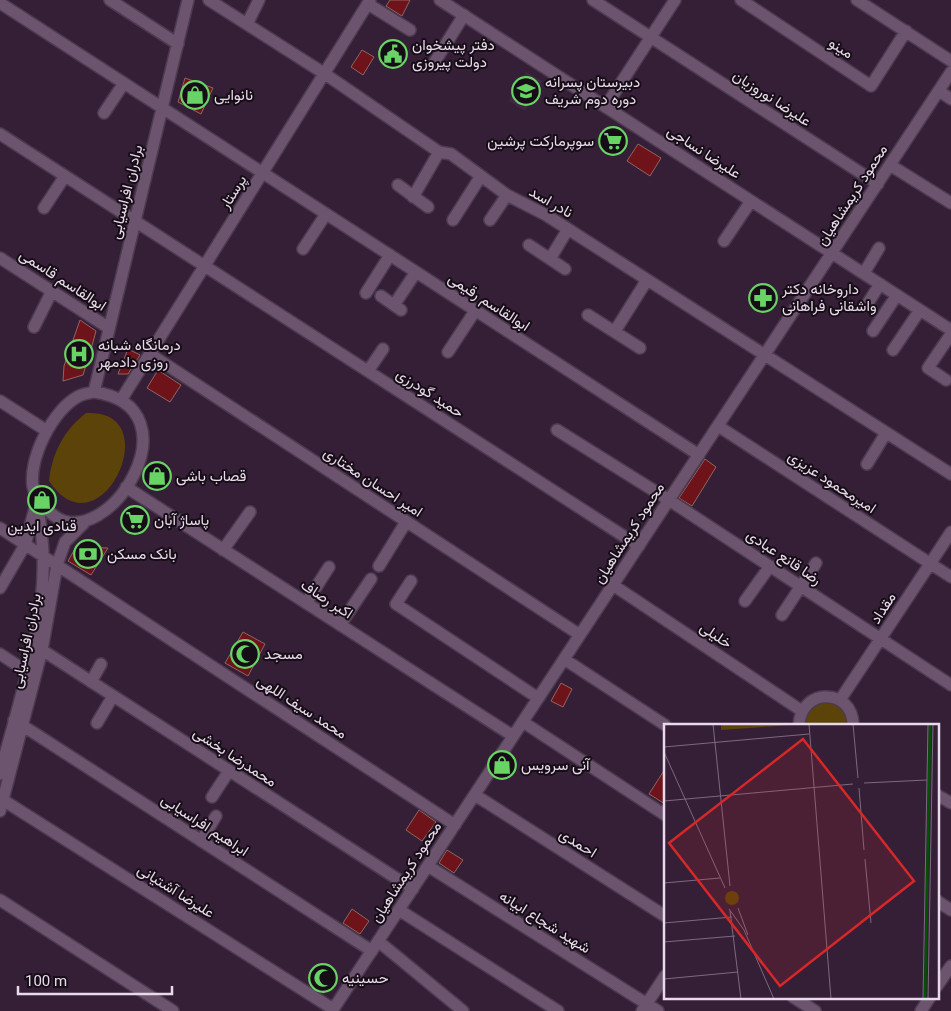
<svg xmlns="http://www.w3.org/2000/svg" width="951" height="1011" font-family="Roboto,Vazirmatn,sans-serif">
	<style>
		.built { fill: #402643 }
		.green { fill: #5b4309 }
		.building { fill: #6f131a; stroke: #8e6663 }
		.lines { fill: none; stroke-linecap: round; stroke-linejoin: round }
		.minor-casing { stroke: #4c3a4f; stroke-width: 14 }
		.minor { stroke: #6c546f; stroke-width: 11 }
		.labels { text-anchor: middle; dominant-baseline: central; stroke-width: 4; stroke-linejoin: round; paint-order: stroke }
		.poi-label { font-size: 15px; fill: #e8daea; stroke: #160d17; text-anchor: start }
		.street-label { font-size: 15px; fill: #e8daea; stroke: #160d17 }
		.inset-river { fill: none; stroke: #025105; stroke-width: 2.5 }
		.inset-road { fill: none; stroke: #7c6a7f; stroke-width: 1 }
		.view { fill: #d62828; fill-opacity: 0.15; stroke: #d62828; stroke-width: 2.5 }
		.inset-edge { fill: none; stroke: #e8daea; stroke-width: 2.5 }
	</style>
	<rect width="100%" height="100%" fill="#341f37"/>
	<path class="built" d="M526 72 542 81 525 111 509 101Z"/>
	<path class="green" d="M86 413C170 408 100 558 49 481 52 453 64 430 86 413Z
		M820 701C839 702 845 706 849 725H803L808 710Z"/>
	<path class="building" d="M390 0H410L402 16 386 6Z
		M362 50 374 57 363 75 351 67Z
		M185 78 213 88 201 114 178 102Z
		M638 144 661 158 650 176 627 161Z
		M80 320 96 331 93 342 83 375 63 381 64 366Z
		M128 349 140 355 128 374H118Z
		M158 370 181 385 170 402 147 388Z
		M705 459 716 467 692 506 679 498Z
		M76 547 108 548 91 575 68 561Z
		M243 632 265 644 248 676 225 663Z
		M561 683 572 689 563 707 551 701Z
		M665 769V804L649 794Z
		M419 810 436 822 422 841 406 830Z
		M447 850 463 860 454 873 439 863Z
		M352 909 369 921 360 934 343 923Z
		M322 964 337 974 324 993 310 983Z"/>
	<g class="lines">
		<defs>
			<path id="minor" d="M110 0 178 44
				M209 0 325 74 439 152 451 154 507 195 546 215 951 474
				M440 0 951 330
				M593 0 878 184
				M741 0 871 86 906 31
				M857 0 951 61
				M0 3 699 455
				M368 4 410 30
				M247 24 259 0
				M434 63 464 15
				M939 91 951 99
				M606 106 675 0
				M104 113 124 83
				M0 134 639 546
				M890 165 951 203
				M398 185 428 207
				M413 197 439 152
				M44 208 65 176
				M453 220 481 176
				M490 220 507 195
				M724 241 751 201
				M529 245 565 269
				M303 249 326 214
				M0 258 109 328
				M550 259 568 229
				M864 273 879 248
				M366 293 390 255
				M381 296 401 310
				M394 305 416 272
				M866 306 880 284
				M588 315 640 348
				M34 327 52 291
				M615 331 647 280
				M873 331 897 295
				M893 350 920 310
				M448 352 475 311
				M150 354 580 635
				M368 371 383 349
				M946 380 928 368 951 334
				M94 392 188 0
				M94 392C201 407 107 557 53 515 44 507 36 499 33 487 28 459 53 409 79 396 83 394 89 393 94 392Z
				M121 400 370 0
				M0 401 47 431
				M718 426 951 577
				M557 430 669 500 951 685
				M867 464 886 433
				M126 487 513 736
				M0 528 455 825
				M223 550 250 512
				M379 566 406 522
				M411 581 396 604 538 698
				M613 585 802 711
				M0 588 25 545 35 508
				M745 601 770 566
				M306 603 329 567
				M782 615 816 563
				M340 625 371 579
				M42 650 413 889
				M0 654 32 675
				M564 659 665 725
				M91 682 101 664
				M840 700 951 532
				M14 720 372 951
				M523 722 665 815
				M97 723 113 696
				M799 725C801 687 853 688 853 725
				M0 774C17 707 46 624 43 556 43 537 39 517 37 499
				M475 795 665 916
				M937 795 951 803
				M212 797 229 771
				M3 800 333 1009
				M0 811 42 650 57 565 65 542 84 523
				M201 841 216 816
				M428 866 658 1011
				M0 900 173 1011
				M937 901 951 910
				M399 910 558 1011
				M378 941 463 1011
				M937 986 951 966
				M793 997 815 1011
				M332 1011 951 72
				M642 1011 665 976
				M921 1011 930 997"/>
		</defs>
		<use href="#minor" class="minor-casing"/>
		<use href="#minor" class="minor"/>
	</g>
	<defs>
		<symbol id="civic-ring" viewBox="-11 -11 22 22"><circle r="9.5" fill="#160d17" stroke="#68d465" stroke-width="1.5"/><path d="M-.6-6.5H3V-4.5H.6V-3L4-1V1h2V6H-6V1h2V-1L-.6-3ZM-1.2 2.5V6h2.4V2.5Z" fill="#68d465"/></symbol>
		<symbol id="school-ring" viewBox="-11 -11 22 22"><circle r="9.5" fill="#160d17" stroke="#68d465" stroke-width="1.5"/><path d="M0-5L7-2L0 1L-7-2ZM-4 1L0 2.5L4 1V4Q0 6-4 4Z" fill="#68d465"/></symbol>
		<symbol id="shop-ring" viewBox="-11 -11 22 22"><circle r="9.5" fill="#160d17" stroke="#68d465" stroke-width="1.5"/><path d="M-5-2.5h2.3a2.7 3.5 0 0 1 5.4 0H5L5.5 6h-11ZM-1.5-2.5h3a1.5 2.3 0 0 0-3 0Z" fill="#68d465"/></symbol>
		<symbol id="supermarket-ring" viewBox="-11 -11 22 22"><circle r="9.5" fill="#160d17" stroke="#68d465" stroke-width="1.5"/><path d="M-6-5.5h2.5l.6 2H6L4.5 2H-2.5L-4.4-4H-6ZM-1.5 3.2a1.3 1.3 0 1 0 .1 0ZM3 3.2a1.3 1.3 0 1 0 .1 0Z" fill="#68d465"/></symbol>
		<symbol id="pharmacy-ring" viewBox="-11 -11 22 22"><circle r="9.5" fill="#160d17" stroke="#68d465" stroke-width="1.5"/><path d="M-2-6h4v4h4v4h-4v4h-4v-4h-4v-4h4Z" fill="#68d465"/></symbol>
		<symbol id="hospital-ring" viewBox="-11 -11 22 22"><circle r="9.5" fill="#160d17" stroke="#68d465" stroke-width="1.5"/><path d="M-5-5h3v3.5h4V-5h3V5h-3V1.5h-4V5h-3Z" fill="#68d465"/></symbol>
		<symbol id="bank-ring" viewBox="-11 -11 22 22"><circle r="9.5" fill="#160d17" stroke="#68d465" stroke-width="1.5"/><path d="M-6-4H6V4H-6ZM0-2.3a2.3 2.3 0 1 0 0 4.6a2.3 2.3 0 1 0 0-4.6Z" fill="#68d465"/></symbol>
		<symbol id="mosque-ring" viewBox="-11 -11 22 22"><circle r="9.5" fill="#160d17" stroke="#68d465" stroke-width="1.5"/><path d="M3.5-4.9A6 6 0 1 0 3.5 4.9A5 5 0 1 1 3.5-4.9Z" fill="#68d465"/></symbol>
	</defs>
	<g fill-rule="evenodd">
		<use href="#civic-ring" x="377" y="38" width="32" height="32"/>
		<use href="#school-ring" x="510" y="75" width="32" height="32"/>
		<use href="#shop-ring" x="179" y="79" width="32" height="32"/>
		<use href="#supermarket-ring" x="597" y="125" width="32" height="32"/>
		<use href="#pharmacy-ring" x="747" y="282" width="32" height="32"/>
		<use href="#hospital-ring" x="63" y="338" width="32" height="32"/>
		<use href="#shop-ring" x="141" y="460" width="32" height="32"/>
		<use href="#shop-ring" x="26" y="484" width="32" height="32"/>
		<use href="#supermarket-ring" x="119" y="504" width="32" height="32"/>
		<use href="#bank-ring" x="72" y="538" width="32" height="32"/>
		<use href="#mosque-ring" x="229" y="638" width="32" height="32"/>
		<use href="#shop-ring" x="486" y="749" width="32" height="32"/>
		<use href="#mosque-ring" x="307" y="962" width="32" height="32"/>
	</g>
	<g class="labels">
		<g class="poi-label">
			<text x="412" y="45">دفتر پیشخوان<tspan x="412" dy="17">دولت پیروزی</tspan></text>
			<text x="545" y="82">دبیرستان پسرانه<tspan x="545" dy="17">دوره دوم شریف</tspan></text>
			<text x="214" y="95">نانوایی</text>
			<text x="594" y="141" text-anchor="end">سوپرمارکت پرشین</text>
			<text x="782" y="289">داروخانه دکتر<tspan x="782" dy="17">واشقانی فراهانی</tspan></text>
			<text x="98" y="345">درمانگاه شبانه<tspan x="98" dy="17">روزی دادمهر</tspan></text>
			<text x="176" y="476">قصاب باشی</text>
			<text x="154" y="520">پاساژ آبان</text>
			<text x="42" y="526" text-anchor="middle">قنادی ایدین</text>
			<text x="107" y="554">بانک مسکن</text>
			<text x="264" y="654">مسجد</text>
			<text x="521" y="765">آنی سرویس</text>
			<text x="342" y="978">حسینیه</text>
		</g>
		<g class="street-label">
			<text transform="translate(841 48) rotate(33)">مینو</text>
			<text transform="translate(772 98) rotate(33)">علیرضا نوروزیان</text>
			<text transform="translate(704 152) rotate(33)">علیرضا نساجی</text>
			<text transform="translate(126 192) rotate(-76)">برادران افراسیابی</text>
			<text transform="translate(233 192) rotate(-58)">پرستار</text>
			<text transform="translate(852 195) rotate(-57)">محمود کریمشاهیان</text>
			<text transform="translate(551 202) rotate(30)">نادر اسد</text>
			<text transform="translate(63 280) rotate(33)">ابوالقاسم قاسمی</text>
			<text transform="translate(489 302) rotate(33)">ابوالقاسم رقیمی</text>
			<text transform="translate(430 393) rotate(33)">حمید گودرزی</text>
			<text transform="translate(373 482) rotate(33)">امیر احسان مختاری</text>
			<text transform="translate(832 482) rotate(33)">امیرمحمود عزیزی</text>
			<text transform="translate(629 533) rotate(-57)">محمود کریمشاهیان</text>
			<text transform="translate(784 557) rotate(34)">رضا قانع عبادی</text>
			<text transform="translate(327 599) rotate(33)">اکبر رصاف</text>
			<text transform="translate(883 608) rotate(-57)">مقداد</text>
			<text transform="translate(716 635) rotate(34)">خلیلی</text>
			<text transform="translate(26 641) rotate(-78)">برادران افراسیابی</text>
			<text transform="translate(302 707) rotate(33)">محمد سیف اللهی</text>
			<text transform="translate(235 757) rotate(33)">محمدرضا بخشی</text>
			<text transform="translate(205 825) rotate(33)">ابراهیم افراسیابی</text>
			<text transform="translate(578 843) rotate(32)">احمدی</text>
			<text transform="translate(406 872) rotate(-57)">محمود کریمشاهیان</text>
			<text transform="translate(176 891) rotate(32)">علیرضا آشتیانی</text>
			<text transform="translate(545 922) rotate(32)">شهید شجاع ابیانه</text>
		</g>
	</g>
	<g transform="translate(664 724)">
		<rect width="275" height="275" fill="#341f37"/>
		<path d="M57 0H127V1L57 6ZM61 174a7 7 0 1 1 14 0a7 7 0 1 1-14 0Z" fill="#5b4309"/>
		<path class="inset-river" d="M261 275 266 0"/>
		<path class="inset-road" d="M49 0 66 162M145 0 167 275M189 0 194 54M0 23 145 10M0 28 61 164M200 59 263 56M195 64 200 126M0 77 189 60M201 135 207 199M0 159 56 154M74 184 84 211M65 185 80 206 110 275M66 187 77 275M0 199 68 193M0 218 71 212M0 255 74 248M259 275 264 0M264 275 269 0"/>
		<path class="view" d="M139 15 250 157 116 262 5 119Z"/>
		<rect width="275" height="275" class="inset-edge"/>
	</g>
	<path d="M18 986v8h154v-8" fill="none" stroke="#e8daea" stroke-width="2.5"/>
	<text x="25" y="986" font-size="15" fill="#e8daea" stroke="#160d17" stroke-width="4" paint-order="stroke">100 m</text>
</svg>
